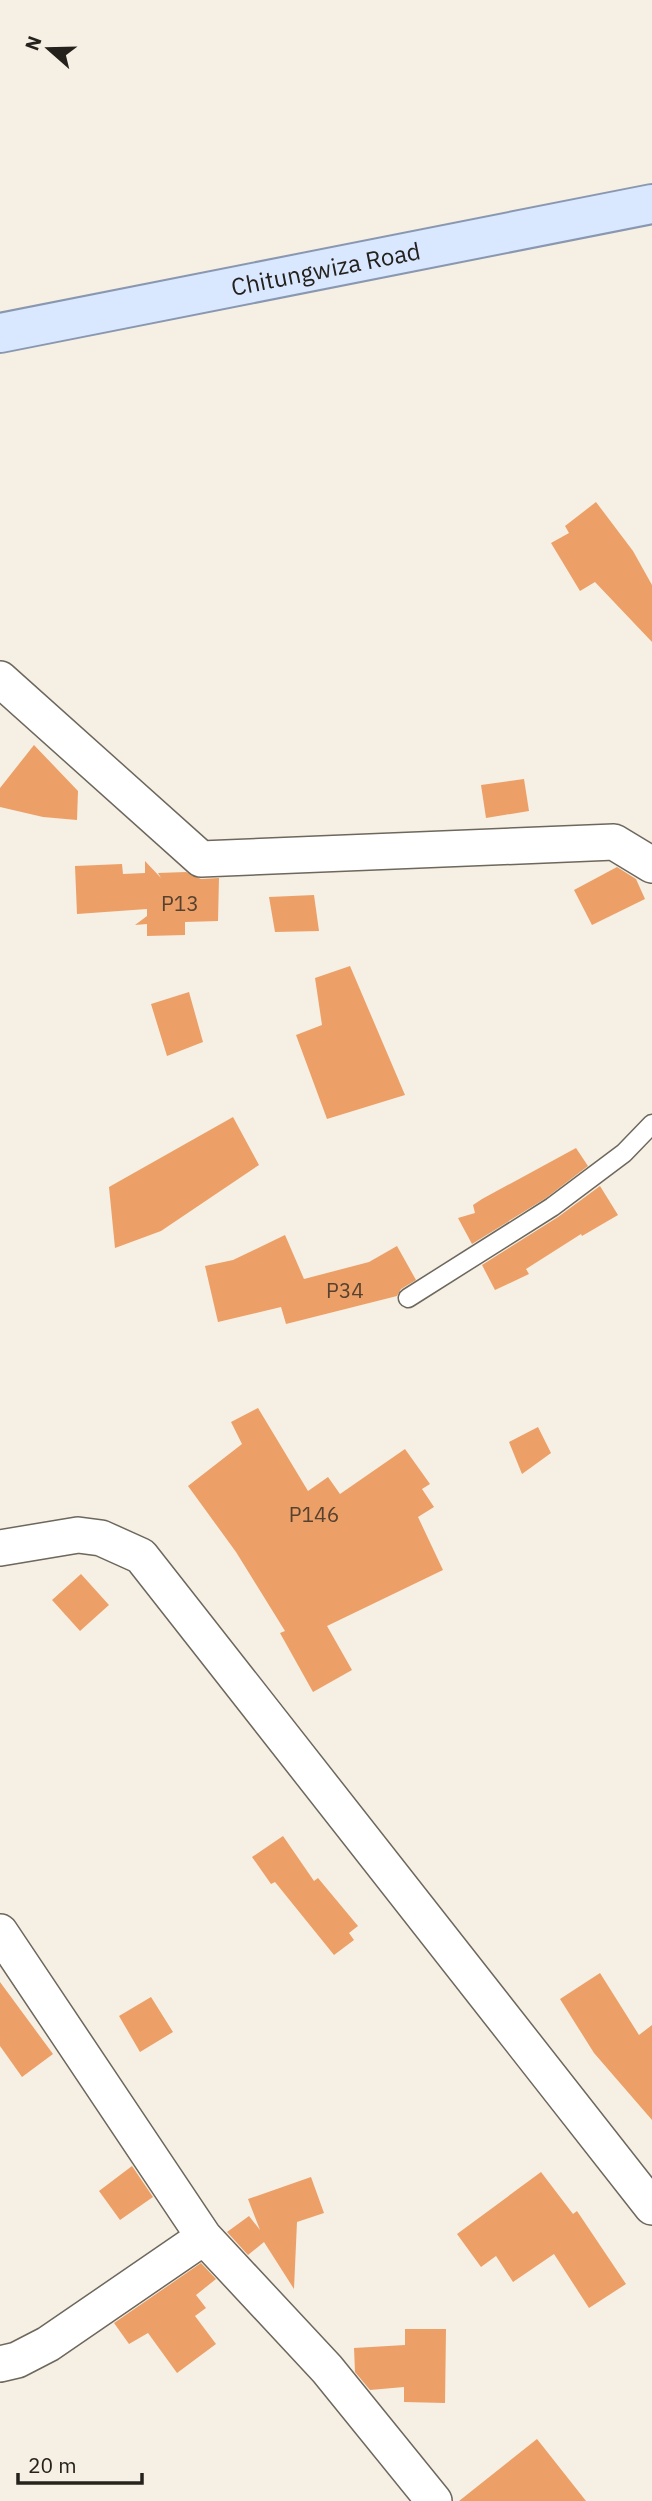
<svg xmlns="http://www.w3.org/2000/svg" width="652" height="2501" font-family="'IBM Plex Sans',sans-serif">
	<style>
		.building { fill: #eca067 }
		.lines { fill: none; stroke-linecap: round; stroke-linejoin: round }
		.lane-casing { stroke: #6d675c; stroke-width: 21 }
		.street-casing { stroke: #6d675c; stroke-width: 38 }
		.primary-casing { stroke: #8998b0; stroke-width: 42 }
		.lane { stroke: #fff; stroke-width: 18 }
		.street { stroke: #fff; stroke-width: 35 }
		.primary { stroke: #d9e7ff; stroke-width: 38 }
		.labels { text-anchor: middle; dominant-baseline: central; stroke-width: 5; stroke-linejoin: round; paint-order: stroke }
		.number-label { font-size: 21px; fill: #574230 }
		.street-label { font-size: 24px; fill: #25221e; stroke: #f6efe3 }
	</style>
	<rect width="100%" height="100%" fill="#f6efe3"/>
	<path class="building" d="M596 502 633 551 652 585V642L595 582 580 591 551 543 569 533 565 526Z
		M34 745 78 791 77 820 43 817 0 807V788Z
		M524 779 529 811 486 818 481 785Z
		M145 861 161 878 158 873 186 872 201 879 219 878 218 921 185 922V935L147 936V924L135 925 147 916V909L77 914 75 866 122 864 123 874 145 873Z
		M617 867 636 879 645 899 592 925 574 890Z
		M314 895 319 931 275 932 269 897Z
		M350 966 405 1095 327 1119 296 1035 322 1025 315 978Z
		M189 992 203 1042 167 1056 151 1004Z
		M233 1117 259 1165 161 1231 115 1248 109 1187Z
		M576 1148 588 1166 546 1198 472 1244 458 1218 475 1213 473 1205 482 1199Z
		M600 1186 618 1215 582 1236 581 1234 526 1269 529 1274 495 1290 482 1265 558 1217Z
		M285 1235 304 1279 369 1262 397 1246 416 1280 401 1289 397 1296 286 1324 281 1307 218 1322 205 1266 233 1260Z
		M258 1408 308 1491 328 1477 340 1494 405 1449 430 1484 422 1489 434 1507 418 1517 443 1570 327 1626 352 1670 313 1692 280 1633 285 1631 236 1552 188 1486 242 1444 231 1422Z
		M538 1427 551 1453 522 1474 509 1442Z
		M81 1574 109 1605 80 1631 52 1600Z
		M283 1836 314 1881 318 1878 358 1926 349 1933 354 1940 334 1955 275 1882 271 1884 252 1857Z
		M600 1973 639 2035 652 2025V2120L594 2053 560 1999Z
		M0 1982 53 2054 22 2077 0 2046Z
		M151 1997 173 2032 140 2052 119 2016Z
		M132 2166 153 2197 120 2220 99 2191Z
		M541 2172 573 2214 577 2211 626 2284 589 2308 554 2254 513 2282 496 2256 481 2267 457 2234Z
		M311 2177 324 2213 297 2222 294 2289 264 2242 248 2255 227 2232 249 2216 260 2230 248 2199Z
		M201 2263 216 2279 196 2295 206 2308 195 2316 216 2344 177 2373 148 2333 129 2344 114 2323Z
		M405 2329H446L445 2403 404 2402V2387L370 2390 355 2372 354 2348 405 2345Z
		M537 2439 586 2501H459Z"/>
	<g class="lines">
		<defs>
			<path id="lane" d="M408 1298 552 1207 624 1153 652 1124"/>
			<path id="street" d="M0 679 201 859 614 842 652 865
				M0 1548 78 1535 101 1538 141 1556 652 2207
				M0 1932 204 2237 48 2344 17 2360 0 2364
				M204 2237 327 2369 434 2501"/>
			<g id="primary">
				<path id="s1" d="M0 333 652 204"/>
			</g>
		</defs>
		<use href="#lane" class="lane-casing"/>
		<use href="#street" class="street-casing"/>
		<use href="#primary" class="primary-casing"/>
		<use href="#lane" class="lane"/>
		<use href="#street" class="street"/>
		<use href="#primary" class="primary"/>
	</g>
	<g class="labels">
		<g class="number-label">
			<text x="180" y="903">P13</text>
			<text x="345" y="1290">P34</text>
			<text x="314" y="1514">P146</text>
		</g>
		<g class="street-label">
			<text stroke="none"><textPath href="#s1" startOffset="332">Chitungwiza Road</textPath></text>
		</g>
	</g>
	<g transform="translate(49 49) rotate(290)" stroke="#f6efe3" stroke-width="5" paint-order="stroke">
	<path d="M0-5L12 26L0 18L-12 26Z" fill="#25221e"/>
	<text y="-10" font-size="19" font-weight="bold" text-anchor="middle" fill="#25221e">N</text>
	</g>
	<path d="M18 2473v10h124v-10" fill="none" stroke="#25221e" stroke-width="3.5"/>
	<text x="28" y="2473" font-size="21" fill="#25221e" stroke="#f6efe3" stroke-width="5" paint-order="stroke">20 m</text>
</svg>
